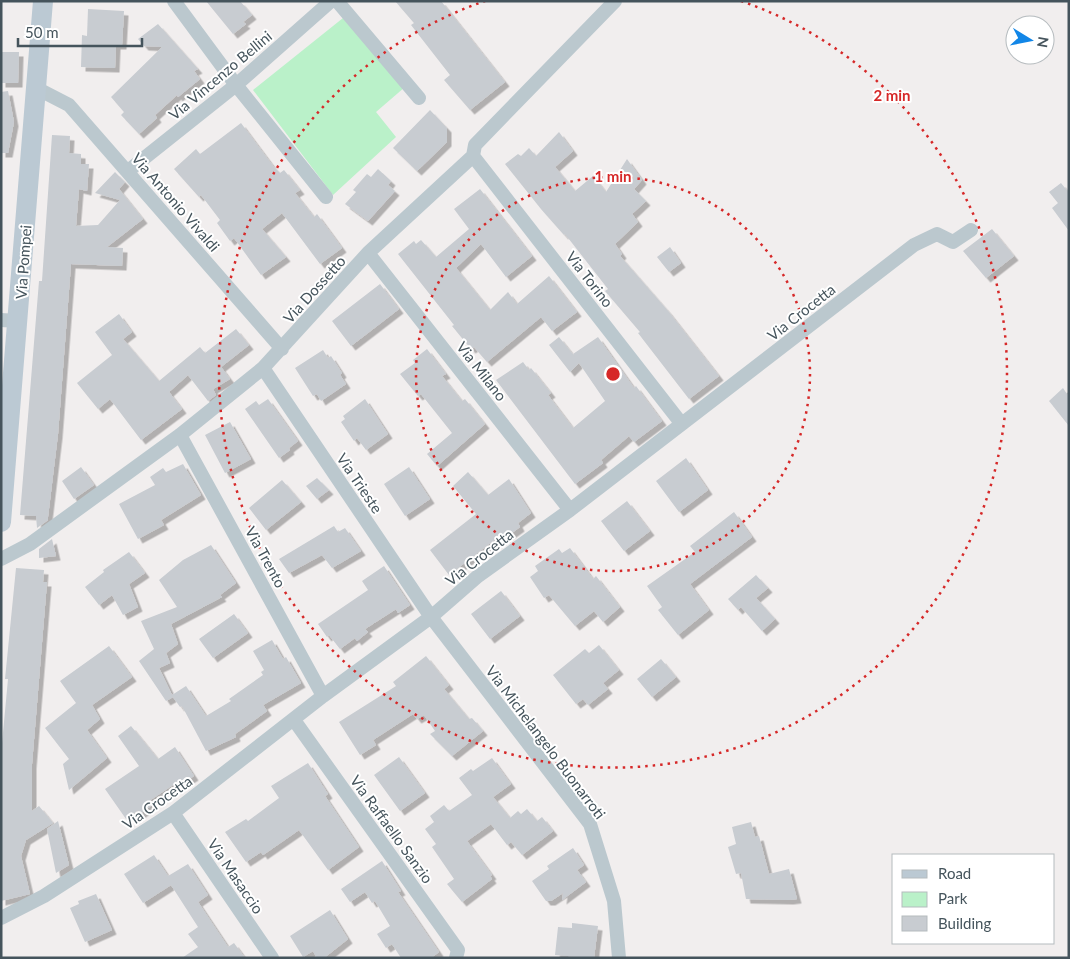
<svg xmlns="http://www.w3.org/2000/svg" width="1070" height="959" font-family="Lato,sans-serif">
	<style>
		.green { fill: #baf1c9 }
		.building { fill: #c8ccd1; filter: url(#shadow) }
		.lines { fill: none; stroke-linecap: round; stroke-linejoin: round }
		.street { stroke: #bbc8ce; stroke-width: 14 }
		.secondary { stroke: #bbc9d3; stroke-width: 20 }
		.ring { fill: none; stroke: #d62828; stroke-width: 2.5; stroke-dasharray: 2.5 5 }
		.labels { text-anchor: middle; dominant-baseline: central; stroke-width: 4; stroke-linejoin: round; paint-order: stroke }
		.street-label { font-size: 15px; fill: #45545c; stroke: #fff }
		.centre { fill: #d62828; stroke: #fff; stroke-width: 2.5 }
		.ring-label { font-size: 15px; text-anchor: middle; font-weight: bold; fill: #d62828; stroke: #fff; stroke-width: 4; stroke-linejoin: round; paint-order: stroke }
	</style>
	<defs>
		<filter id="shadow"><feDropShadow dx="4.5" dy="4.5" stdDeviation="0" flood-color="#0004"/></filter>
	</defs>
	<rect width="100%" height="100%" fill="#f1eeee"/>
	<path class="green" d="M343 18 405 87 376 112 396 137 333 195 253 90Z"/>
	<path class="building" d="M206 1H240L252 15 243 22 246 24 233 34Z
		M395 1H441L505 82 470 110 444 80 450 75 411 25 414 23Z
		M88 9 124 11 122 45H116L115 68 81 67 82 35 87 36Z
		M158 24 198 69 194 71 200 79 178 97 177 95 155 115 157 118 139 134 121 115 124 112 111 97 162 47 144 46 138 39Z
		M1 52H19L18 83H1Z
		M8 91 14 122 8 153H1V92Z
		M430 110 447 128V142L417 171 393 148Z
		M241 123 273 166 280 173 284 170 300 190 295 193 314 217 317 214 342 248 320 264 282 213 262 229 286 257 261 275 234 238 230 241 217 223 220 220 201 195 199 197 174 169 196 149 200 154Z
		M559 132 573 151 555 167 575 191 593 176 606 192 627 159 642 180 634 189 646 201 632 214 638 222 615 244 622 254 620 256 668 311 719 376 689 399 638 333 640 332 605 291 608 289 565 234 564 235 541 209 505 164 518 154 521 156 529 148 536 156Z
		M52 135 70 136 69 153 81 154V164H89L87 191 79 189 76 226 98 225 120 200 95 193 115 172 125 182 119 189 143 219 107 247 123 248 122 266 71 264 58 434 48 517V520L37 528 36 516 20 515 39 281H42Z
		M378 169 391 181 388 185 395 191 368 221 345 204 356 192 353 190 367 174 371 177Z
		M1061 183 1069 193V231L1052 208 1058 203 1049 192Z
		M480 189 532 256 506 277 481 244 456 268 490 310 508 292 517 304 549 276 577 312 552 331 541 317 487 362 474 347 471 349 452 326 454 325 398 254 414 241 416 244 421 240 436 257 469 229 454 209Z
		M992 229 1014 256 986 278 963 251Z
		M670 247 681 263 669 272 657 257Z
		M380 284 399 309 351 346 332 321Z
		M119 314 132 332 123 339 159 381 200 347 205 353 236 329 249 345 221 367 230 379 213 389 216 395 208 401 188 375 169 392 182 409 141 440 110 399 98 409 77 383 112 355 95 332Z
		M559 337 575 357 573 354 598 337 634 388 636 386 662 421 634 442 629 436 601 460 603 463 575 484 496 380 523 362 529 370 531 368 551 393 548 395 573 428 605 401 579 363 570 372 549 345Z
		M427 349 446 374 442 376 462 401 465 399 485 424 437 466 427 454 452 433 421 394 418 396 400 374 415 363 413 360Z
		M323 350 328 358 331 356 342 373 340 375 346 384 321 401 317 394 313 396 295 368Z
		M1063 388 1069 397V426L1049 401Z
		M268 399 298 441 289 448 290 450 279 458 245 409 256 401 259 405Z
		M365 399 388 434 366 450 357 438 354 441 341 422 345 419 343 416Z
		M230 422 251 459 225 473 205 435Z
		M686 458 708 490 679 512 656 481Z
		M183 464 201 495 161 520 164 525 138 539 119 504 155 485 150 477 163 468 166 472Z
		M81 467 94 485 74 499 62 481Z
		M409 467 430 499 405 516 384 484Z
		M468 472 488 495 509 479 531 513 518 523 520 527 505 538 502 534 449 575 430 550 476 514 453 486Z
		M317 478 329 490 317 499 306 486Z
		M282 480 301 502 266 530 249 508Z
		M627 501 650 531 624 551 601 521Z
		M734 512 752 537 690 584 709 610 678 635 658 610 662 607 647 586 695 552 690 546Z
		M334 526 338 532 345 528 361 551 332 568 322 555 289 573 279 559Z
		M52 539 56 556 39 558V549Z
		M211 545 236 583 220 595 222 597 171 624 178 644 166 653 170 663 159 668 172 695 186 686 206 716 231 701 229 699 263 675 261 672 264 670 253 651 272 640 283 659 286 657 301 683 263 705 267 711 235 734 236 737 206 751 182 706 180 707 173 697 166 701 139 661 154 649 141 621 177 607 159 580 183 560Z
		M570 548 593 579 596 576 620 607 603 622 594 611 575 626 549 595 544 598 530 577 538 571 535 566 559 549 562 553Z
		M129 552 145 573 129 584 138 607 123 615 112 595 99 605 85 587 104 572 103 570Z
		M384 566 410 605 398 613 396 609 365 629 368 632 357 641 355 638 340 649 329 635 327 637 318 624 368 590 362 581Z
		M16 568 44 570 43 582H47L32 764V811L39 806 53 823 26 840 21 856 30 894 1 901V754L8 679H5Z
		M756 575 768 588 756 598 775 619 762 631 741 607 738 610 728 599Z
		M501 591 520 616 490 639 471 614Z
		M234 614 248 633 213 658 199 639Z
		M599 645 619 670 603 683 608 689 588 705 583 699 576 704 553 675 585 649 589 653Z
		M109 646 132 677 92 705 100 719 87 730 107 758 69 790 63 764 69 759 45 728 76 703 60 681Z
		M426 656 449 685 444 689 469 719 472 718 483 731 452 756 430 734 435 731 424 715 417 719 413 714 373 740 376 745 360 755 339 722 396 686 393 682Z
		M661 659 676 677 652 697 637 679Z
		M131 726 158 759 175 747 194 776 181 784 179 781 149 801 152 805 140 814 138 810 126 819 105 789 139 766 118 736Z
		M399 757 425 793 400 811 374 775Z
		M492 758 511 784 493 797 510 818 518 811 521 814 527 809 537 821 542 817 553 831 522 855 511 842 507 845 491 824 467 841 492 875 490 876 492 879 462 902 447 884 454 879 432 847 436 844 425 829 434 822 430 816 444 805 449 811 472 795 459 778 471 769 473 771Z
		M308 763 328 794 325 796 359 847 328 870 299 830 263 855 261 852 246 862 225 832 246 819 248 821 279 798 271 786Z
		M58 821 69 865 56 873 47 829Z
		M751 822 755 837 759 836 769 874 789 869 797 899 789 900 746 899 741 873 736 874 728 847 736 844 732 827Z
		M573 848 584 865 577 870 586 882 562 900 563 893 551 901H546L532 881 549 869 547 866Z
		M154 855 168 876 188 864 208 895 198 902 228 947 234 943 245 958H182L198 947 188 934 198 927 171 885 143 903 124 874Z
		M382 861 401 891 398 892 439 952 431 958H401L392 944 386 948 377 934 390 926 375 901 372 903 365 892 350 902 341 889Z
		M96 894 112 930 85 942 70 908 79 904 78 901Z
		M330 910 348 939 324 958H317L313 951 303 957 290 936Z
		M572 923 598 926 594 958 555 955 558 927 572 928Z"/>
	<g class="lines">
		<path class="street" d="M174 1 236 85 326 197
			M337 1 419 98
			M36 88 69 105 282 349
			M473 156 681 423
			M128 171 236 85 331 1
			M368 253 570 510
			M1 320 18 321
			M263 368 431 617 590 824 614 901 619 958
			M180 435 323 696
			M1 559 30 544 180 435 263 368 368 253 473 156 475 145 615 1
			M294 720 458 950 456 958
			M173 813 272 958
			M1 918 44 896 173 813 323 696 431 617 478 576 570 510 914 245 937 234 953 242 971 230"/>
		<path class="secondary" d="M1 522 43 1"/>
	</g>
	<g class="ring">
		<circle cx="613" cy="374" r="197"/>
		<path d="M741 1A394 394 0 1 1 485 1"/>
	</g>
	<g class="labels">
		<g class="street-label">
			<text transform="translate(220 75) rotate(-40)">Via Vincenzo Bellini</text>
			<text transform="translate(176 202) rotate(49)">Via Antonio Vivaldi</text>
			<text transform="translate(23 262) rotate(-86)">Via Pompei</text>
			<text transform="translate(590 279) rotate(52)">Via Torino</text>
			<text transform="translate(314 289) rotate(-48)">Via Dossetto</text>
			<text transform="translate(801 312) rotate(-38)">Via Crocetta</text>
			<text transform="translate(482 371) rotate(52)">Via Milano</text>
			<text transform="translate(360 483) rotate(56)">Via Trieste</text>
			<text transform="translate(266 557) rotate(61)">Via Trento</text>
			<text transform="translate(479 557) rotate(-38)">Via Crocetta</text>
			<text transform="translate(546 742) rotate(53)">Via Michelangelo Buonarroti</text>
			<text transform="translate(157 802) rotate(-35)">Via Crocetta</text>
			<text transform="translate(392 829) rotate(54)">Via Raffaello Sanzio</text>
			<text transform="translate(236 876) rotate(56)">Via Masaccio</text>
		</g>
	</g>
	<circle cx="613" cy="374" r="8" class="centre"/>
	<g class="ring-label">
		<text x="892" y="101">2 min</text>
		<text x="613" y="182">1 min</text>
	</g>
	<rect width="1070" height="959" fill="none" stroke="#45545c" stroke-width="5"/>
	<rect x="892" y="854" width="162" height="90" fill="#ffffff" stroke="#b5bbbe"/>
	<rect x="902" y="870" width="25" height="8" fill="#bbc9d3" stroke="#b5bbbe"/>
	<text x="938" y="879" font-size="15" fill="#45545c">Road</text>
	<rect x="902" y="892" width="25" height="15" fill="#baf1c9" stroke="#b5bbbe"/>
	<text x="938" y="904" font-size="15" fill="#45545c">Park</text>
	<rect x="902" y="916" width="25" height="15" fill="#c8ccd1" stroke="#b5bbbe"/>
	<text x="938" y="929" font-size="15" fill="#45545c">Building</text>
	<g transform="translate(1030 40) rotate(100)"><circle r="24" fill="#ffffff" stroke="#b5bbbe"/>
	<path d="M0-4L9 19L0 12L-9 19Z" fill="#1286e7"/>
	<text y="-8" font-size="14" font-weight="bold" text-anchor="middle" fill="#45545c">N</text>
	</g>
	<path d="M18 38v8h124v-8" fill="none" stroke="#45545c" stroke-width="2.5"/>
	<text x="25" y="38" font-size="15" fill="#45545c" stroke="#ffffff" stroke-width="4" paint-order="stroke">50 m</text>
</svg>
